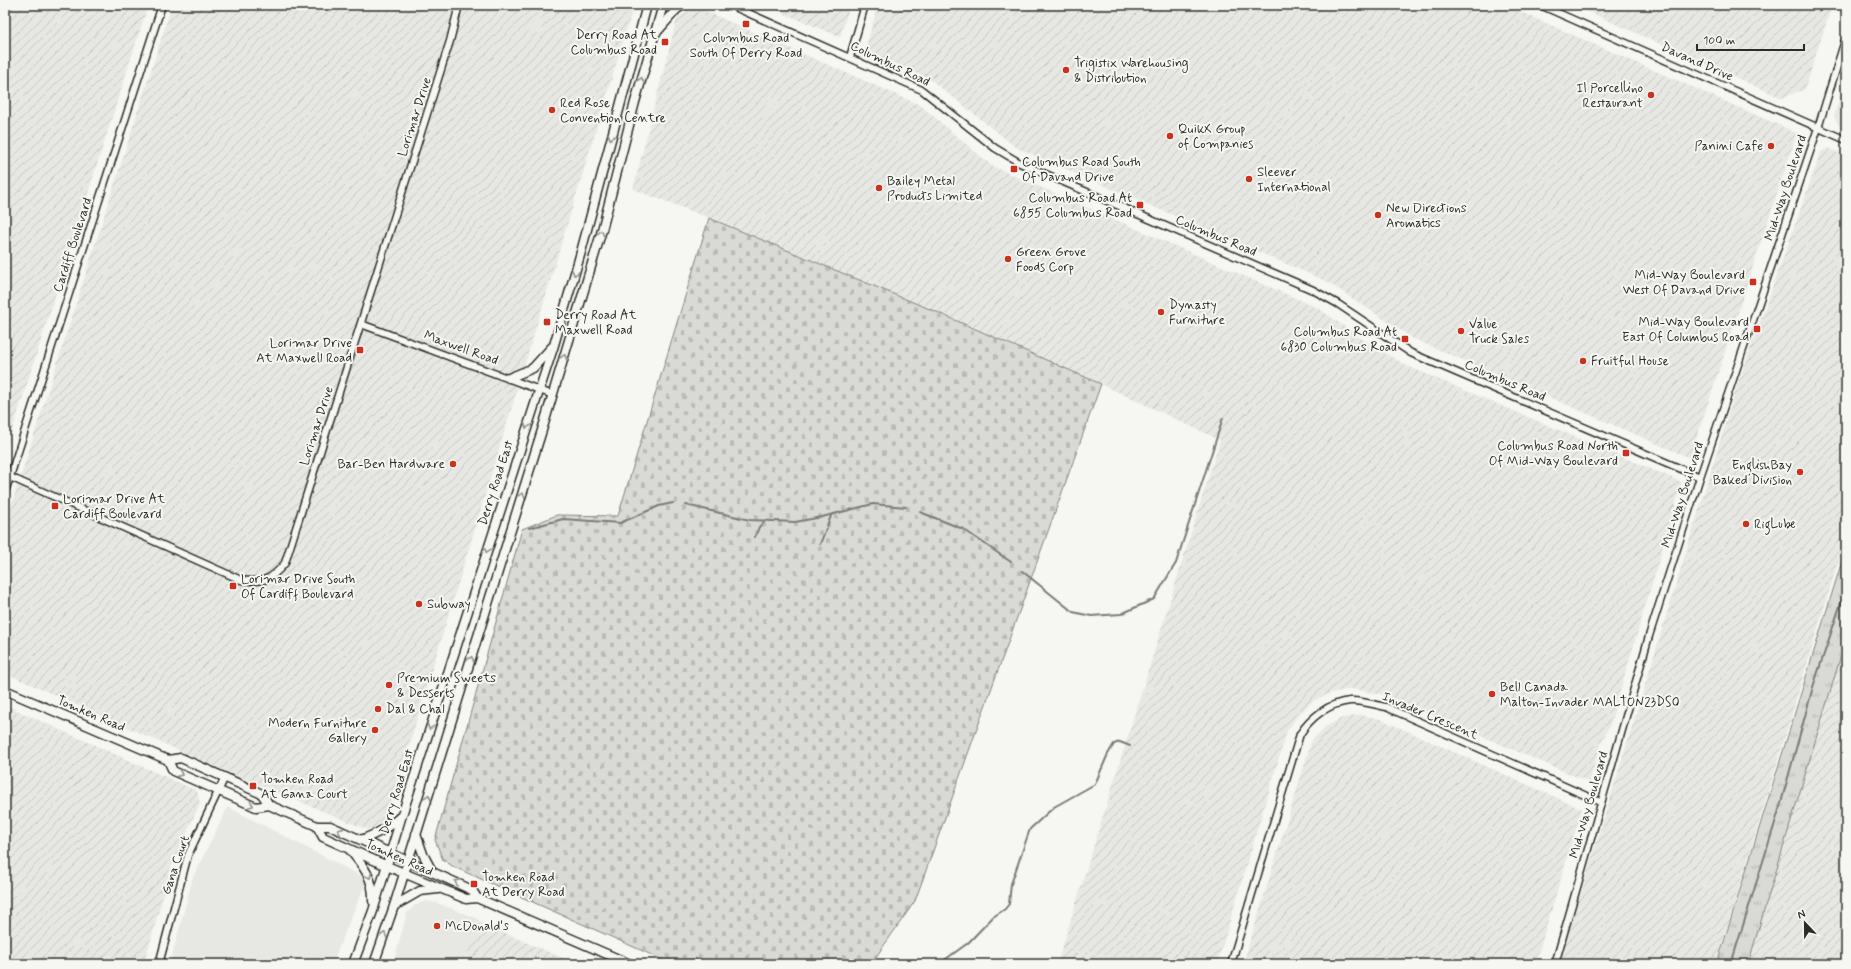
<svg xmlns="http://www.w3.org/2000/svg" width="1851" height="969" font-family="Mynerve,sans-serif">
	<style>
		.built { fill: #e7e7e3 }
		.industrial { fill: url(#industrial-furrows) }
		.grass { fill: url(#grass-tufts); stroke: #828280 }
		.cemetery { fill: url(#cemetery-stones); stroke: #828280 }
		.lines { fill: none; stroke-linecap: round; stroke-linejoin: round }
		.stream { stroke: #7a7a78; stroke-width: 2 }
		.minor-casing { stroke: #2b2b2b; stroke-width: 9 }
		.secondary-casing { stroke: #2b2b2b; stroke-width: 11 }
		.minor { stroke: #f6f6f2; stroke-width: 6 }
		.secondary { stroke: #f6f6f2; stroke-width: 8 }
		.oneway { stroke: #90908e }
		.poi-dot { fill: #c8321e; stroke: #f6f6f2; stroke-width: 1.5 }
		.labels { text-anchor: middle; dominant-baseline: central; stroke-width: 4; stroke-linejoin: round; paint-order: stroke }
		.poi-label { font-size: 13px; fill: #2b2b2b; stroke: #f6f6f2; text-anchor: start }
		.street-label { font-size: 13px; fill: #2b2b2b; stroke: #f6f6f2 }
	</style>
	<defs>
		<pattern id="industrial-furrows" width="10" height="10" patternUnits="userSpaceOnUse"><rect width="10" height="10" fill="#e7e7e3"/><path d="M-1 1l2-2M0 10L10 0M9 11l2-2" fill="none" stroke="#c6c6c3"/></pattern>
		<pattern id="grass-tufts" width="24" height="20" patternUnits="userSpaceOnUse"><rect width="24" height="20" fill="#d9d9d5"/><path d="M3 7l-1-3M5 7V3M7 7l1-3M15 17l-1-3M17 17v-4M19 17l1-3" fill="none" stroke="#babab7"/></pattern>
		<pattern id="cemetery-stones" width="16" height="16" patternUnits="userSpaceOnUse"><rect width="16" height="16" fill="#d9d9d5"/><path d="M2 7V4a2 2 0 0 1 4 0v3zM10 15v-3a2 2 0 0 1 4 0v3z" fill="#babab7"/></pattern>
	</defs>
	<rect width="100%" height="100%" fill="#f6f6f2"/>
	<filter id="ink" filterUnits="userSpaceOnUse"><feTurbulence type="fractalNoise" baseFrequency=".025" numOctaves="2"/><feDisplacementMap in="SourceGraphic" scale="8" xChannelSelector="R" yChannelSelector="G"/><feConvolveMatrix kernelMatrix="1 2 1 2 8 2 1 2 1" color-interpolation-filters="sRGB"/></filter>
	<g filter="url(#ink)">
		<path class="built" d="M1846 76V132L1841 130 1834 116Z
			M228 807 367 879 332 964H170L193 877Z
			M426 901 437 903 476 918 484 924 471 942 464 964H393L407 913 415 905Z"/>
		<path class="industrial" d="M5 5H148L5 453Z
			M172 5H634L386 821 368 830 214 766 5 673V525Z
			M764 5H850L840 37Z
			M878 5H1505L1797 133 1690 458 1414 339 1326 281 1017 148 931 80 865 50Z
			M1573 5H1832L1805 89 1782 98Z
			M696 7 920 105 992 166 1318 308 1362 339 1405 365 1682 482 1611 722 1602 742 1589 782 1385 695 1351 689 1331 693 1313 701 1298 715 1287 731 1217 964H1057L1220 440 1101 384 932 310 709 218 633 189 677 18Z
			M1828 148 1846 156V541L1834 575 1716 964H1559L1737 386 1821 152Z
			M1846 632V964H1746Z
			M5 705 197 791 200 803 171 868 144 964H5Z
			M1361 715 1380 719 1582 809 1535 964H1243L1312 740 1325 727 1342 718Z
			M484 924 577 964H464L471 942Z"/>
		<path class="grass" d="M1846 548V639L1748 964H1717Z"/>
		<path class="cemetery" d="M709 218 932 310 1101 384 915 901 871 964H672L454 867 443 860 435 840 522 529 557 515 618 516Z"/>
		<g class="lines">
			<path class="stream" d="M686 505 750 520 795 522 822 517 873 504 906 507
				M920 512 963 529 1011 562
				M529 528 563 519 620 523 659 506 673 503
				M755 537 759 527 765 521
				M820 544 831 516
				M1022 571 1073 612 1091 616 1121 614 1154 599 1176 563 1223 418
				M939 964 968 943 993 917 1005 909 1009 904 1011 884 1030 829 1054 807 1095 784 1108 754 1114 744 1120 742 1130 746
				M1731 964 1779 810 1813 687 1846 588"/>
			<defs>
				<path id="minor" d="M730 5 922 90 995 148 1020 163 1313 290 1338 304 1411 353 1700 477
					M1540 5 1846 140
					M850 57 865 5
					M361 324 553 395
					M10 477 241 580C264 583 271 580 285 563L450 41 459 5
					M5 492 162 5
					M159 964 188 855 225 777
					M1231 964 1300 734C1311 717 1329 703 1350 701 1361 700 1375 705 1386 707L1600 802
					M1555 964 1649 636 1700 477 1818 128 1846 37"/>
				<path id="secondary" d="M657 32 677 9 684 5
					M509 378 533 368 552 347
					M5 690 168 760 181 758 262 794 269 805 317 826H330L472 890 477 898
					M168 760 173 771 256 807 269 805
					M317 826 323 837 387 866 466 899 477 898 630 964
					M416 834 423 854 432 871
					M361 840C376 834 389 828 401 816
					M350 850C364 867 374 879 373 901
					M394 906 420 891 438 889
					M353 964 373 911 402 815 554 345 581 252 647 5
					M374 964 394 906 543 427 602 230 635 102 663 5"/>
			</defs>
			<use href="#minor" class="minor-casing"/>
			<use href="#secondary" class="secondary-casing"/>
			<use href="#minor" class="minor"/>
			<use href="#secondary" class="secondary"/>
		</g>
		<defs><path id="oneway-chevron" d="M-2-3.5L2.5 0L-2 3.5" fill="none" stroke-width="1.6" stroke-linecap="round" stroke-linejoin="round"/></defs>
		<g class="oneway">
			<use href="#oneway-chevron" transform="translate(641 80) rotate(-74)"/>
			<use href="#oneway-chevron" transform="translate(611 137) rotate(105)"/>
			<use href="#oneway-chevron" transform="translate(601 233) rotate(-74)"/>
			<use href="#oneway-chevron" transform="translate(575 273) rotate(106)"/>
			<use href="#oneway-chevron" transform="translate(564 357) rotate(-73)"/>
			<use href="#oneway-chevron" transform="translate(527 426) rotate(108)"/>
			<use href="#oneway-chevron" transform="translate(522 495) rotate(-72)"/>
			<use href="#oneway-chevron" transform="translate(487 550) rotate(108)"/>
			<use href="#oneway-chevron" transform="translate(471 659) rotate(-73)"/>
			<use href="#oneway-chevron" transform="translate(430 727) rotate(108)"/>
			<use href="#oneway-chevron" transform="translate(180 774) rotate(24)"/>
			<use href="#oneway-chevron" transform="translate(428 797) rotate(-73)"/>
			<use href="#oneway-chevron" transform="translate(251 805) rotate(20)"/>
			<use href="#oneway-chevron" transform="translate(340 831) rotate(-156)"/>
			<use href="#oneway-chevron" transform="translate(369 876) rotate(66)"/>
			<use href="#oneway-chevron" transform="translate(457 882) rotate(-155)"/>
			<use href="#oneway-chevron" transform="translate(384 935) rotate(-71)"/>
		</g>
	</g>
	<g class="poi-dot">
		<rect x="742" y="20" width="8" height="8" rx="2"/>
		<rect x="661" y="38" width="8" height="8" rx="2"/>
		<circle cx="1066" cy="70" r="4"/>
		<circle cx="1651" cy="95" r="4"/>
		<circle cx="552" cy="110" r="4"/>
		<circle cx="1170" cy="136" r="4"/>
		<circle cx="1771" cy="146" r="4"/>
		<rect x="1010" y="165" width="8" height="8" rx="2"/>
		<circle cx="1249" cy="179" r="4"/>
		<circle cx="879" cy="188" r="4"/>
		<rect x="1136" y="201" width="8" height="8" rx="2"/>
		<circle cx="1378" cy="215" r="4"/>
		<circle cx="1008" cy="259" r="4"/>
		<rect x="1749" y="278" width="8" height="8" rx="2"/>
		<circle cx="1161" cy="312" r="4"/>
		<rect x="543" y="318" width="8" height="8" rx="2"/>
		<rect x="1753" y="325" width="8" height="8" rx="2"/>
		<circle cx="1461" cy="331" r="4"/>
		<rect x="1401" y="335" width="8" height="8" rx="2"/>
		<rect x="356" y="346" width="8" height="8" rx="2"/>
		<circle cx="1583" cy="361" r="4"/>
		<rect x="1622" y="449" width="8" height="8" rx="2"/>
		<circle cx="453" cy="464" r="4"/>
		<circle cx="1800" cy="472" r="4"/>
		<rect x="51" y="502" width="8" height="8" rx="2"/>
		<circle cx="1746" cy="524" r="4"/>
		<rect x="229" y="582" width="8" height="8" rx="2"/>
		<circle cx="419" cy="604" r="4"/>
		<circle cx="389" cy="685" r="4"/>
		<circle cx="1492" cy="694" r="4"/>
		<circle cx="378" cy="709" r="4"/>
		<circle cx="375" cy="730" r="4"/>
		<rect x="249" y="782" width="8" height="8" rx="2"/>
		<rect x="470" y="880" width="8" height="8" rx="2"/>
		<circle cx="437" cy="926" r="4"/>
	</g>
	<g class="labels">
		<g class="poi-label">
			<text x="657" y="35" text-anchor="end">Derry Road At<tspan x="657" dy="15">Columbus Road</tspan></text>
			<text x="746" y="38" text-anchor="middle">Columbus Road<tspan x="746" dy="15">South Of Derry Road</tspan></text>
			<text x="1074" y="63">Trigistix Warehousing<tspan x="1074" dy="15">&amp; Distribution</tspan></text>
			<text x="1643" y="88" text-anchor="end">Il Porcellino<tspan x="1643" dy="15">Restaurant</tspan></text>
			<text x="560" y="103">Red Rose<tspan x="560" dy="15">Convention Centre</tspan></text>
			<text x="1178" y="129">QuikX Group<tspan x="1178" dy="15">of Companies</tspan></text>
			<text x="1763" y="146" text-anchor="end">Panini Cafe</text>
			<text x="1022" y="162">Columbus Road South<tspan x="1022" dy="15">Of Davand Drive</tspan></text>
			<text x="1257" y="172">Sleever<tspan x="1257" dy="15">International</tspan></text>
			<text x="887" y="181">Bailey Metal<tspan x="887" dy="15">Products Limited</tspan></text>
			<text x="1132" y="198" text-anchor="end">Columbus Road At<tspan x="1132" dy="15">6855 Columbus Road</tspan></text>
			<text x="1386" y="208">New Directions<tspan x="1386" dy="15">Aromatics</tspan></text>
			<text x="1016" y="252">Green Grove<tspan x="1016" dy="15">Foods Corp</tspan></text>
			<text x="1745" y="275" text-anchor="end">Mid-Way Boulevard<tspan x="1745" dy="15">West Of Davand Drive</tspan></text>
			<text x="1169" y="305">Dynasty<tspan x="1169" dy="15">Furniture</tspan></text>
			<text x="555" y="315">Derry Road At<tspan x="555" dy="15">Maxwell Road</tspan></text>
			<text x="1749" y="322" text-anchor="end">Mid-Way Boulevard<tspan x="1749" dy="15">East Of Columbus Road</tspan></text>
			<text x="1469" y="324">Value<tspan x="1469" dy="15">Truck Sales</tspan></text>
			<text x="1397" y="332" text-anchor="end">Columbus Road At<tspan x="1397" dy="15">6830 Columbus Road</tspan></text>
			<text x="352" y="343" text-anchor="end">Lorimar Drive<tspan x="352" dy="15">At Maxwell Road</tspan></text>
			<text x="1591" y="361">Fruitful House</text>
			<text x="1618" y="446" text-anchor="end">Columbus Road North<tspan x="1618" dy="15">Of Mid-Way Boulevard</tspan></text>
			<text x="445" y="464" text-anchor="end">Bar-Ben Hardware</text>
			<text x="1792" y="465" text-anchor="end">EnglishBay<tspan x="1792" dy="15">Baked Division</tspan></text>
			<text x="63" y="499">Lorimar Drive At<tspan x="63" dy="15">Cardiff Boulevard</tspan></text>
			<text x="1754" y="524">RigLube</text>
			<text x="241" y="579">Lorimar Drive South<tspan x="241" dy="15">Of Cardiff Boulevard</tspan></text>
			<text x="427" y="604">Subway</text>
			<text x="397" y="678">Premium Sweets<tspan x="397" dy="15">&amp; Desserts</tspan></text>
			<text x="1500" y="687">Bell Canada<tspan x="1500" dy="15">Malton-Invader MALTON23DS0</tspan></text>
			<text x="386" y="709">Dal &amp; Chal</text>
			<text x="367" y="723" text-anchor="end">Modern Furniture<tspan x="367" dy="15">Gallery</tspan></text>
			<text x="261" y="779">Tomken Road<tspan x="261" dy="15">At Gana Court</tspan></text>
			<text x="482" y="877">Tomken Road<tspan x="482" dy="15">At Derry Road</tspan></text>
			<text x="445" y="926">McDonald's</text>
		</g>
		<g class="street-label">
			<text transform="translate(1697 62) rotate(24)">Davand Drive</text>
			<text transform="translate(890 64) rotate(26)">Columbus Road</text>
			<text transform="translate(415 117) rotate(-72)">Lorimar Drive</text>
			<text transform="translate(1786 188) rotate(-72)">Mid-Way Boulevard</text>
			<text transform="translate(1216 236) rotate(23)">Columbus Road</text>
			<text transform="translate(73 245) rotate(-72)">Cardiff Boulevard</text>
			<text transform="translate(461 348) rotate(20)">Maxwell Road</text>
			<text transform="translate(1505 381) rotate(23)">Columbus Road</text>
			<text transform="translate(317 426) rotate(-72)">Lorimar Drive</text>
			<text transform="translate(496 483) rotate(-72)">Derry Road East</text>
			<text transform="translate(1683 495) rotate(-72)">Mid-Way Boulevard</text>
			<text transform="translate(91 714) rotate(23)">Tomken Road</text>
			<text transform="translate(1430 716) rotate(23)">Invader Crescent</text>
			<text transform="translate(397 792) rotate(-73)">Derry Road East</text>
			<text transform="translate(1589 805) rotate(-74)">Mid-Way Boulevard</text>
			<text transform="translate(399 858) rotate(24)">Tomken Road</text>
			<text transform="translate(176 865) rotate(-71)">Gana Court</text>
		</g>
	</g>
	<rect width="1851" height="969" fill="none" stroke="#f6f6f2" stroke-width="20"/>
	<rect x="10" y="10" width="1831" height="949" fill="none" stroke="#2b2b2b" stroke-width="1.5" filter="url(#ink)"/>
	<g transform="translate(1805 923) rotate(338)" stroke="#f6f6f2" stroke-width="3" paint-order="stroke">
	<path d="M0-3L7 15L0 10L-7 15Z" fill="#2b2b2b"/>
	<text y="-6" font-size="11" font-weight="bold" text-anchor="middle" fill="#2b2b2b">N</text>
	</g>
	<path d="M1697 44v6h107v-6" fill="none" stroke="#2b2b2b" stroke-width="2"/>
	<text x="1703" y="44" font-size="12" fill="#2b2b2b" stroke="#f6f6f2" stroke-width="3" paint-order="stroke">100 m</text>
</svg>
